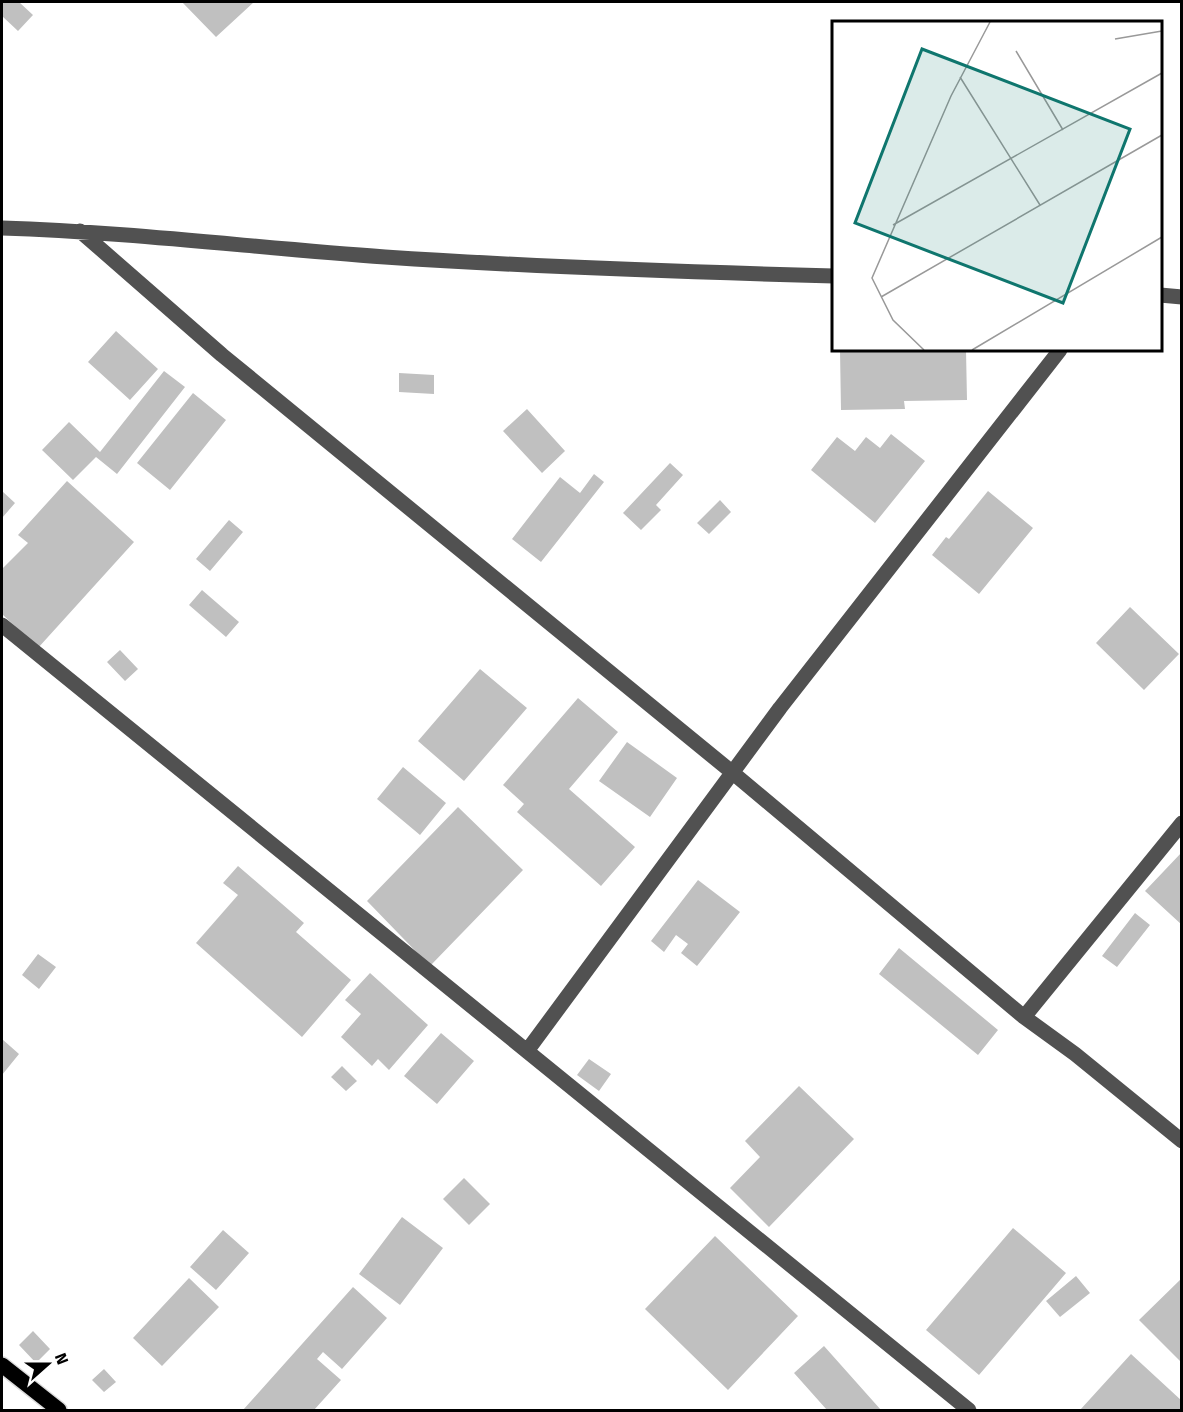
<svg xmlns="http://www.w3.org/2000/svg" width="1183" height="1412" font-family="'Fira Sans',sans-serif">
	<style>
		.building { fill: #c0c0c0 }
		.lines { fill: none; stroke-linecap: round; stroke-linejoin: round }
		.major-casing { stroke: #dbdbdb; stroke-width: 18 }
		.minor { stroke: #515151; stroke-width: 15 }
		.major { stroke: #000; stroke-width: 15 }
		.inset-road { fill: none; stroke: #999; stroke-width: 1.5 }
		.view { fill: #0f766e; fill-opacity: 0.15; stroke: #0f766e; stroke-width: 3 }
		.inset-edge { fill: none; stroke: #000; stroke-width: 3 }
	</style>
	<rect width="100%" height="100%" fill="#fff"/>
	<path class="building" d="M2 2H19L33 15 18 31 2 16Z
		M182 2H254L216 37Z
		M116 331 158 369 130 400 88 362Z
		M840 350H966L967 400 904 401 905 409 841 410Z
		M164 371 185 387 117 474 96 457 73 480 42 450 69 422 100 452Z
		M399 373 434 375V394L399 392Z
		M193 393 226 420 170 490 137 463Z
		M527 409 565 451 542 473 503 431Z
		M891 434 925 461 875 523 811 470 837 437 855 451 866 437 880 448Z
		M670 463 683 475 656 505 661 510 641 530 623 513Z
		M594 474 604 482 541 562 512 539 560 477 580 493Z
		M67 481 134 542 38 648 2 614V569L28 543 18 535Z
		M2 491 15 503 2 518Z
		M988 491 1033 528 979 594 932 555 946 537 949 539Z
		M720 500 731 512 709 534 697 523Z
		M229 520 243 532 210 571 196 559Z
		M202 590 239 622 226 637 189 605Z
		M1130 607 1179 654 1144 690 1096 643Z
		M120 650 138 669 125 681 107 662Z
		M480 669 527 708 464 781 418 741Z
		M578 698 618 732 569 789 635 847 601 886 517 812 524 804 503 785Z
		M627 742 677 778 650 817 599 781Z
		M403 767 446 803 420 835 377 799Z
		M458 807 523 870 430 966 367 901Z
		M1182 852V925L1145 891Z
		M238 866 304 923 296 932 351 980 302 1037 196 943 238 895 223 883Z
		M698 880 740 912 697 966 681 953 688 944 676 935 664 952 651 941Z
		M1135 913 1150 925 1117 967 1102 956Z
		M899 948 998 1030 978 1055 879 974Z
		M38 954 56 967 39 989 22 975Z
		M370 973 428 1025 389 1070 378 1059 372 1066 341 1037 361 1014 345 1000Z
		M441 1033 474 1061 437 1104 404 1076Z
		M2 1039 19 1054 2 1075Z
		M589 1059 611 1074 599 1091 577 1075Z
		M342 1066 357 1081 346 1091 331 1077Z
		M799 1086 854 1139 769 1227 730 1188 760 1157 745 1141Z
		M464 1178 490 1204 469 1225 443 1199Z
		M402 1217 443 1248 400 1305 359 1274Z
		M1013 1228 1066 1273 979 1375 926 1330Z
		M223 1230 249 1253 216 1290 190 1267Z
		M715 1236 798 1316 728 1390 645 1309Z
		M1076 1276 1090 1293 1060 1317 1046 1301Z
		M189 1278 219 1307 162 1366 133 1338Z
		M1182 1278V1363L1139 1320Z
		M353 1287 387 1318 342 1369 323 1352 317 1359 341 1380 314 1410H243Z
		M33 1331 50 1349 36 1363 19 1345Z
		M824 1346 881 1410H827L794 1373Z
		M1131 1354 1182 1401V1410H1080Z
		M104 1369 116 1382 104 1392 92 1380Z"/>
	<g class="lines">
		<defs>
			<path id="major" d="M2 1365 59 1410"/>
		</defs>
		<use href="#major" class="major-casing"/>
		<path class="minor" d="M2 228C130 232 257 248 385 257 535 267 684 272 834 276
			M80 231 222 355 733 773 1024 1017 1075 1054 1182 1141
			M1160 295 1182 297
			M2 625 969 1410
			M1024 1017 1182 823
			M527 1051 780 708 1060 350"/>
		<use href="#major" class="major"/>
	</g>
	<g transform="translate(832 21)">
		<rect width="330" height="330" fill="#fff"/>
		<path class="inset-road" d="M283 18 330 10M184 30 231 109M128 56 208 184M61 204 330 52M49 276 330 114M92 329 61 299 40 257 119 75 158 1M140 329 330 216"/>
		<path class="view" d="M90 28 298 108 231 282 23 202Z"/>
		<rect width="330" height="330" class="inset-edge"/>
	</g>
	<rect width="1183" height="1412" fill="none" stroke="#000000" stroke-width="6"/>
	<g transform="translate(48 1364) rotate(69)" stroke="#ffffff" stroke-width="4.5" paint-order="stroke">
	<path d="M0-4.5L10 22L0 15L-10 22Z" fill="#000000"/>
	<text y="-9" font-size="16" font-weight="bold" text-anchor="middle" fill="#000000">N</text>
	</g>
</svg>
